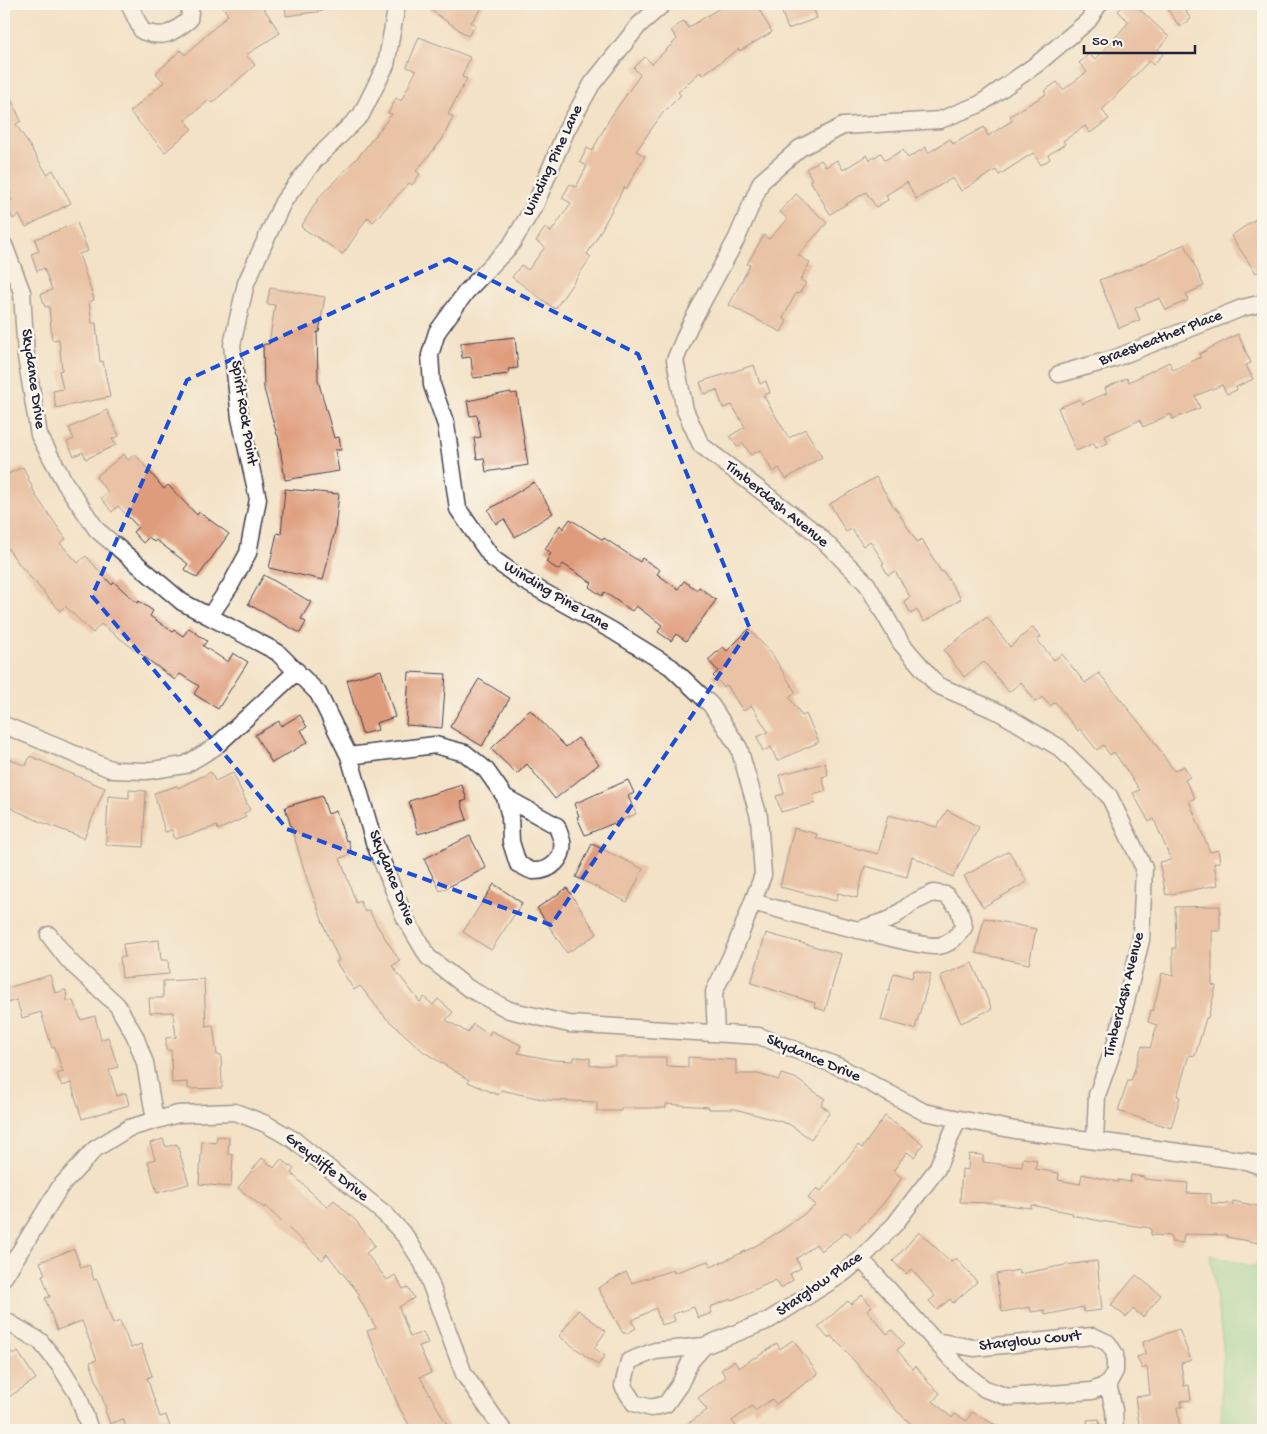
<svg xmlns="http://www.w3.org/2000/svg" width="1267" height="1434" font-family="'Gochi Hand',sans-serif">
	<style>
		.green { fill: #8ada9a; stroke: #567e6a }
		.building { fill: #df9c7c }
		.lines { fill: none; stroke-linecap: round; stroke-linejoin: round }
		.minor-casing { stroke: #413f50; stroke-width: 19 }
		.minor { stroke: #fff; stroke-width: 16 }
		.marked { fill: none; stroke: #1d4ed8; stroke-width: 4; stroke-dasharray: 10 6; stroke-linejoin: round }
		.labels { text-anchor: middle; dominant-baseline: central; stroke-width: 5; stroke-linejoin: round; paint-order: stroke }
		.street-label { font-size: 16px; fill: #22223b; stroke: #fbf7ec }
	</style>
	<rect width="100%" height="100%" fill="#fbf7ec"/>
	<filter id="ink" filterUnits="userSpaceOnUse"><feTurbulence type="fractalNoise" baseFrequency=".02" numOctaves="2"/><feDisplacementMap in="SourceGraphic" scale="10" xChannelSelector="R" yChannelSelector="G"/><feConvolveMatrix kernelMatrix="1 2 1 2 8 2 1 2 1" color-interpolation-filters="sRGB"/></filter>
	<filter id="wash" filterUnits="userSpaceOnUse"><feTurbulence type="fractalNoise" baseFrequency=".0096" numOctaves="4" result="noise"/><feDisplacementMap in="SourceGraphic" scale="20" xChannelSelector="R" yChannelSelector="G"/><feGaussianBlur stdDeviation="1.12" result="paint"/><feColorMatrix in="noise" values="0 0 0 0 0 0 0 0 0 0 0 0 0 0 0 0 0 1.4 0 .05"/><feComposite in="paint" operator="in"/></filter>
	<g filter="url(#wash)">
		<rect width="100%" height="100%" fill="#f3e2c6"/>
		<path class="green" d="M1263 1252V1430H1221L1223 1344 1210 1255 1254 1267Z"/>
		<g id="blocks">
			<path class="building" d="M221 4H261L280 33 246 55 255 65 212 103 209 100 185 120 192 129 165 152 130 112 164 82 156 73 181 50 185 55 228 15Z
				M285 4H323V11L286 16Z
				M422 4H485L471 22 476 25 468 36Z
				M726 4H756L772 32 740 51 739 49 702 75 700 72 678 92 681 95 662 114 636 151 645 156 626 189 624 187 597 238 587 254 591 257 555 309 512 277 521 265 528 270 545 247 536 241 545 228 551 232 571 203 562 198 570 184 576 187 587 166 580 162 587 148 592 151 610 118 640 75 634 68 645 57 652 64 677 39 671 30 684 21 688 28Z
				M779 4H812L817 18 788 29Z
				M1125 4H1134L1169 37 1158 49 1163 54 1153 65 1149 61 1102 110 1109 119 1090 133 1085 126 1063 141 1065 144 1048 155 1050 159 1041 165 1033 153 999 175 996 170 961 191 953 178 916 199 907 182 886 195 888 200 876 207 866 192 830 214 810 180 812 179 806 169 821 160 826 167 837 160 843 170 867 155 870 160 881 153 885 160 903 150 908 158 926 147 928 153 950 139 953 144 984 127 988 136 1013 120 1010 116 1046 94 1044 91 1057 82 1063 90 1087 72 1079 63 1089 54 1095 60 1129 22 1118 11Z
				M1164 4H1198L1186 12 1191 19 1180 27Z
				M419 37 470 57 462 77 467 79 448 114 453 117 442 140 416 171 420 174 412 185 409 183 373 222 368 217 343 254 301 227 320 196 359 156 392 114 388 113 396 98 401 101 416 71 407 67Z
				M4 83 21 121 16 124 47 174 53 170 71 203 26 227 19 215 13 219 5 204 12 200 9 195 11 193 4 182Z
				M796 194 827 223 798 255 810 263 800 280 806 283 799 294 796 293 783 318 787 321 781 332 729 305 750 265 747 264 764 235 769 239 788 219 780 212Z
				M1263 214V268L1256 273 1231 236Z
				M77 223 88 251 79 254 94 300 89 302 92 323H96L100 362 103 361 110 397 56 408 53 391 63 389 59 371 62 370 59 339 52 340 49 306 45 307 41 294 52 290 44 268 37 271 31 254 39 251 35 239Z
				M1185 244 1204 286 1186 294 1188 300 1166 310 1160 298 1135 308 1140 320 1119 328 1099 280 1128 270Z
				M270 288 325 297 319 332H317L318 380 334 438 339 437 341 450H335L339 471 285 480 278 435H277L264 389 263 344H269L275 305 267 304Z
				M1238 334 1251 363 1246 365 1253 379 1236 387 1237 390 1227 394 1222 385 1195 396 1200 408 1173 419 1171 414 1143 427 1140 420 1105 436 1108 443 1096 448 1094 443 1076 451 1058 408 1080 399 1082 404 1107 393 1105 388 1127 378 1129 382 1169 362 1173 370 1201 357 1199 354Z
				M515 337 518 368 508 369 509 374 473 378 471 357 462 358 461 343Z
				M754 365 760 384 766 381 770 393 763 395 789 438 805 429 822 457 786 479 779 468 773 472 760 450 751 455 743 443 737 447 730 436 745 427 732 405 723 408 717 390 704 394 700 382Z
				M511 392V394L517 393 528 465 486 472 484 458 477 459 474 438 481 437 477 415 470 416 467 401Z
				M107 410 119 436 112 439 116 445 86 459 83 452 74 456 67 442 74 439 69 428Z
				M124 454 128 460 135 454 164 489 168 485 197 515 199 512 229 534 197 578 184 569 188 564 156 540 154 542 149 537 143 543 133 532 138 527 118 506 112 512 101 498 108 492 96 477Z
				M23 467 36 496 66 539 60 543 78 563 86 556 112 585 114 582 137 603 139 601 153 611 150 616 173 632 174 630 183 636 189 628 207 641 203 646 228 662 233 653 248 662 218 709 194 694 199 686 180 674 175 680 101 624 93 633 65 606 60 611 19 564 4 543V476Z
				M876 477 895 509H896L917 542 922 539 941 572 943 571 961 599 924 622 917 610 911 614 904 601 910 597 895 571 888 575 882 564 884 563 870 541 863 546 852 529 846 532 830 504Z
				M534 482 553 513 515 537 504 519 496 524 488 510Z
				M285 489 339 494 335 530 323 580 269 568 277 533 281 534Z
				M570 519 603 540 604 538 640 562 642 558 660 570 657 574 678 589 684 581 697 590 699 587 716 600 686 641 676 634 671 641 658 632 662 625 636 606 632 611 604 592 602 596 589 587 592 583 563 564 559 570 546 562 551 553 545 549 560 525 563 529Z
				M264 575 311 602 301 619 306 622 300 633 248 604Z
				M987 617 1010 647 1033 627 1041 637 1037 640 1054 660 1062 654 1085 683 1099 673 1151 737 1174 771 1184 766 1190 777 1185 780 1195 798 1189 801 1210 852 1218 850 1220 862 1214 863 1218 885 1166 895 1159 862 1171 860 1154 819 1149 822 1133 793 1140 790 1114 752 1110 755 1103 745 1097 750 1080 729 1078 731 1055 702 1050 706 1042 697 1036 702 1021 682 1009 692 984 662 964 677 944 650Z
				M749 629 772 654 796 693 789 697 802 716 806 714 819 742 777 761 771 747 763 751 757 737 768 732 752 706 743 711 727 685 724 687 713 676 718 671 708 660 723 647 727 651Z
				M381 670 395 717 376 723 378 730 362 734 347 680Z
				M409 672 446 674 442 728 406 725Z
				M479 679 510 698 482 746 450 727Z
				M530 710 566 747 578 738 599 764 555 799 527 764 517 774 491 749Z
				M300 715 307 727 301 730 308 742 272 763 255 735 279 721 281 726Z
				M30 756 105 788 84 838 41 822 4 805V757L26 766Z
				M825 763 828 775 822 777 826 791 813 795 815 803 781 812 776 796 784 794 779 775Z
				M211 772 215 781 233 773 250 810 244 813 246 817 218 830 217 826 175 839 172 830 165 832 154 793 177 786 178 788Z
				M628 780 634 793 628 796 636 814 585 835 577 817 579 816 574 804Z
				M462 785 467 800 461 802 467 820 418 834 409 801Z
				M129 790 146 791 143 847 106 845 108 796 129 798Z
				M322 796 328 814 336 811 346 841 348 840 352 854 340 858 356 903 360 901 365 912 369 910 376 924 400 961 392 966 420 1002 424 997 433 1005 438 999 453 1012 446 1020 468 1033 473 1024 489 1035 491 1031 521 1045 518 1053 553 1060 574 1061V1057L590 1058V1066L615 1065V1057H666V1066L688 1067V1057L736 1060V1074H758L779 1080 781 1074 795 1078 825 1099 821 1105 830 1112 811 1139 789 1124 735 1109H709V1107L666 1104V1108H621V1111H597V1102L546 1100 501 1090 498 1095 468 1082 469 1080 424 1052 386 1018 360 986 354 990 336 962 339 960 326 931 307 879 285 807Z
				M947 810 979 827 953 877 912 856 907 877 865 866 857 898 838 893 836 901 780 887 794 828 817 834 816 838 878 854 888 815 937 827Z
				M470 836 486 868 440 891 424 859Z
				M592 844 643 869 627 902 576 877Z
				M1009 851 1027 882 983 907 964 876Z
				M494 884 522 903 491 950 463 932Z
				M567 888 597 934 567 953 537 908Z
				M1220 906V931H1212V985L1216 986 1208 1018H1206L1195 1056 1189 1055 1177 1096 1180 1097 1171 1128 1118 1111 1128 1081H1131L1142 1046 1150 1048 1157 1025 1148 1022 1151 1010 1153 1011 1162 973 1173 976V948H1176L1175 907Z
				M984 918 1036 929 1029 964 976 953Z
				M766 933 841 954 825 1011 814 1007 815 1003 751 983Z
				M159 940 161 960H168L169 974 122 978 120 957H125L123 944Z
				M972 963 992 1009 961 1023 940 976Z
				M914 970 931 974 915 1029 881 1020 894 973 912 978Z
				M50 975 55 993 66 990 67 1001H73L81 1020 95 1016 101 1040 108 1037 118 1067 109 1070 117 1096 126 1093 129 1105 82 1119 71 1083 62 1086 57 1074 63 1072 55 1047 52 1048 41 1012 22 1018 17 1000 4 1004V989Z
				M204 979 206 1026 213 1025 217 1055H221L222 1088 188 1089V1082L172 1083 171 1050H166V1038L176 1037 173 1012 150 1013 149 998H163V981Z
				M885 1116 923 1144 914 1157 907 1152 893 1171 902 1178 882 1205 852 1237 846 1232 821 1251 816 1244 796 1259 801 1268 790 1274 793 1280 781 1288 776 1280 732 1300 731 1299 710 1307 712 1313 698 1318 694 1307 673 1314 675 1321 661 1325 656 1308 631 1321 636 1328 628 1333H623L598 1288 626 1272 632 1283 673 1270 674 1273 708 1261 711 1267 752 1248 785 1228 816 1205 808 1198 817 1188 821 1191 858 1145 862 1148Z
				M217 1136 229 1137 228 1154 233 1155 231 1187 199 1184 202 1141 216 1143Z
				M163 1139 166 1147 177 1144 189 1184 157 1193 148 1161 155 1159 150 1143Z
				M969 1154 983 1155V1162L1022 1167 1023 1158 1037 1160 1035 1169 1059 1173 1058 1180 1080 1184 1082 1174 1118 1182V1180L1130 1182 1131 1175 1144 1177V1179L1188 1183 1187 1193 1211 1194V1203L1233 1204V1201L1263 1207V1222L1259 1243 1227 1237V1235L1184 1234 1183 1243 1171 1242V1236L1151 1235V1228L1100 1221 1072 1215 1073 1213 1031 1205V1208L991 1203 960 1202 962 1169 968 1170Z
				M262 1158 274 1168 281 1159 294 1169 291 1173 327 1207 334 1200 357 1222 375 1246 366 1253 387 1280 395 1275 403 1289 408 1287 414 1298 399 1307 410 1337 423 1332 428 1343 419 1346 431 1373 420 1377 450 1430H412L400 1409 367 1331 376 1328 358 1296 360 1295 327 1254 322 1260 265 1206 264 1208 238 1188Z
				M919 1232 951 1262 956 1258 977 1282 953 1303 950 1299 937 1310 929 1301 935 1296 911 1269 906 1274 893 1261Z
				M74 1249 81 1268 89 1265 94 1280 97 1279 113 1324 120 1321 131 1348 141 1344 152 1376 147 1378 160 1417 166 1415 171 1430H127L123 1419 110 1424 105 1410 106 1409 90 1362 97 1360 82 1321 57 1330 45 1298 50 1297 42 1275 45 1274 40 1262Z
				M1097 1261 1102 1310 1084 1312 1083 1307 1045 1315 1044 1310 1031 1312 1030 1307 1002 1312 996 1274 1019 1270 1020 1274 1065 1265Z
				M1136 1275 1161 1295 1143 1317 1133 1309 1126 1317 1111 1305Z
				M862 1295 872 1306 867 1310 887 1334 892 1330 904 1344 897 1350 913 1369 916 1366 929 1383 940 1393 933 1401 952 1418 955 1414 967 1421 972 1412 1005 1430H918L898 1412 843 1348 831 1336 828 1338 818 1327 848 1301 851 1304Z
				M578 1310 606 1331 594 1348 605 1356 598 1365 559 1336Z
				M1179 1329 1191 1360 1181 1363 1184 1386 1189 1385 1191 1400 1181 1401 1182 1407H1177L1180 1430H1140L1135 1397 1150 1395 1147 1367 1142 1369 1137 1357 1145 1354 1143 1342Z
				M793 1340 818 1374 776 1404 772 1399 755 1411 752 1406 732 1421 739 1430H680L707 1410 698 1398 726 1377 721 1370 734 1361 739 1368 755 1357 756 1358 777 1343 780 1349Z
				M4 1341 13 1355 18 1352 36 1379 4 1400Z
				M1099 1419 1100 1430H1088L1087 1420Z"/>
		</g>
	</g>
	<g filter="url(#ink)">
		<use href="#blocks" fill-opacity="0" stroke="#413f50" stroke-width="1"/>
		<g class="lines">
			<defs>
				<path id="minor" d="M132 4 131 8 142 31C164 39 171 34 189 20L191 4
					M663 4 639 25 592 84 566 131 536 203 511 245 466 292 437 332 430 355 432 385 446 425 458 509 492 558 524 581 613 631 671 667 711 705 739 748 759 817 763 875 735 948 714 992 716 1033
					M4 245 22 292 26 357 39 435 65 483 97 530 182 602 277 652 318 693 349 756 374 842 405 918 428 957 468 988 509 1010 569 1024 759 1036 840 1067 924 1112 1015 1130 1246 1161 1263 1167
					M1059 374 1113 359 1242 308 1263 303
					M210 616 230 586 248 553 258 499 240 418 232 345 246 283 283 202 314 161 361 115 386 65 397 4
					M4 725 113 770 146 771 185 765 215 747 297 671
					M349 756 435 745 465 753 486 770 505 797 510 817 511 842 518 864C523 866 528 870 533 871 550 872 565 859 562 841 561 836 558 831 557 826L505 797
					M753 902C794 914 835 925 876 934 892 938 921 946 937 946 950 945 956 937 964 927L959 909 946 895 933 893 912 903 891 919 858 930
					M49 935 69 961 117 1005 135 1036 145 1063 155 1120
					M1095 1141 1097 1095 1116 1042 1141 940 1144 868 1109 796 1060 748 1001 713 937 685 901 643 867 584 816 533 701 445 685 410 675 360 689 327 737 238 761 182 800 148 843 126 940 120 980 104 1037 64 1088 21 1099 4
					M861 1259 963 1372 985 1389 1008 1397 1092 1391 1108 1384 1115 1371V1354L1108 1343 1093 1336 974 1348 935 1341
					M4 1277 60 1187 95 1149 129 1128 178 1114 235 1112 266 1124 294 1140 385 1214 406 1237 423 1264 464 1374 503 1430
					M4 1320 40 1341 60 1366 78 1395 90 1430
					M704 1346 690 1362 680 1384 666 1404 651 1408 634 1403 623 1386 629 1361 655 1351 704 1346 769 1320 841 1275 861 1259 895 1224 937 1169 958 1119
					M1108 1384 1114 1410 1115 1430"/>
			</defs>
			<use href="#minor" class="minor-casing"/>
			<use href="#minor" class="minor"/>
		</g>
	</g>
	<path d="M0 0H1267V1434H0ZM449 259 638 354 750 629 551 925 287 829 92 596 187 380Z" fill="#f3e2c6" fill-opacity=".55" fill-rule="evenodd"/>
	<path class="marked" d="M449 259 638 354 750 629 551 925 287 829 92 596 187 380Z"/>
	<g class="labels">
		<g class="street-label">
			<text transform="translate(554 161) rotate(-65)">Winding Pine Lane</text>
			<text transform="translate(1161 339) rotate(-21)">Braesheather Place</text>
			<text transform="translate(32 379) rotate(82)">Skydance Drive</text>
			<text transform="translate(243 413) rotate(81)">Spirit Rock Point</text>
			<text transform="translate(776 505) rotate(39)">Timberdash Avenue</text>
			<text transform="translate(556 597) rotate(31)">Winding Pine Lane</text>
			<text transform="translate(391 878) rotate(68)">Skydance Drive</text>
			<text transform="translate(1125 995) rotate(-76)">Timberdash Avenue</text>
			<text transform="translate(813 1059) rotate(23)">Skydance Drive</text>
			<text transform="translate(326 1168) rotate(38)">Greycliffe Drive</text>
			<text transform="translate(820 1285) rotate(-35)">Starglow Place</text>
			<text transform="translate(1030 1342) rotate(-6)">Starglow Court</text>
		</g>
	</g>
	<rect width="1267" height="1434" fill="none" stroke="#fbf7ec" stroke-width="20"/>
	<path d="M1084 45v8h111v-8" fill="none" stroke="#22223b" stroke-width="2.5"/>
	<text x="1092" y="45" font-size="15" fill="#22223b" stroke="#fbf7ec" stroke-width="4" paint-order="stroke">50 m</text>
</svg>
